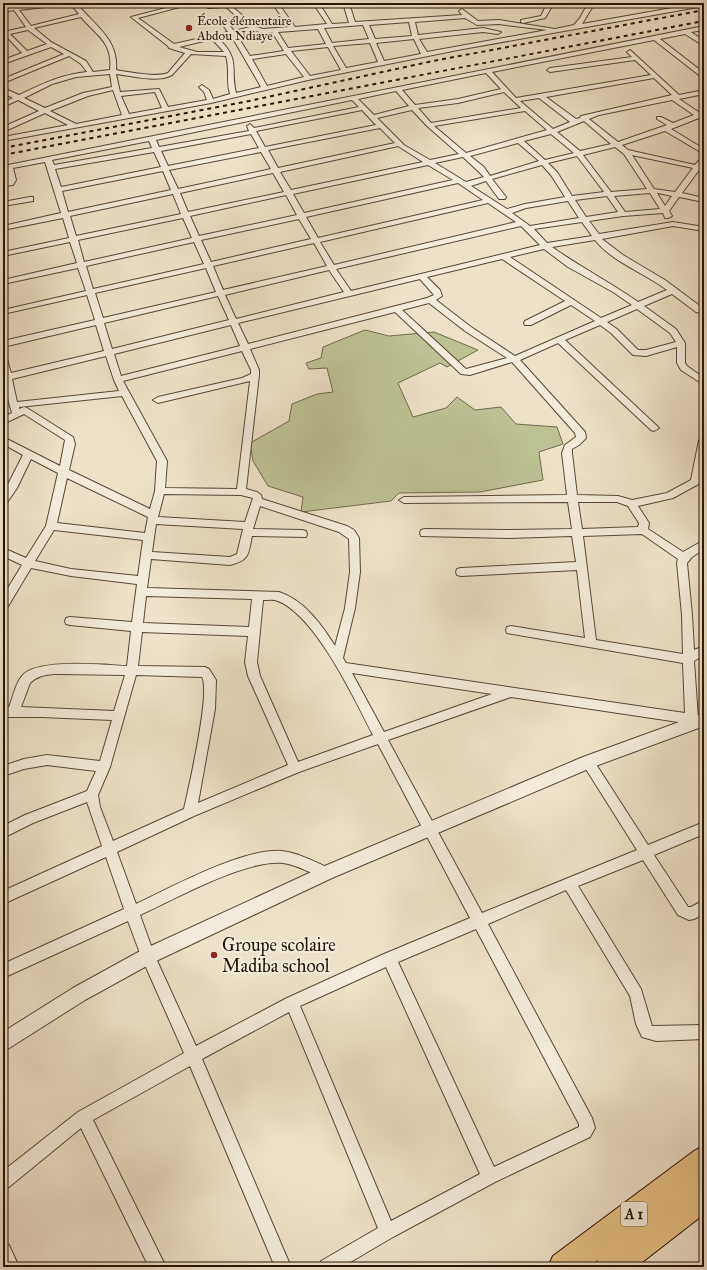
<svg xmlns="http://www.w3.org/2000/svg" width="707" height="1270" font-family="'IM FELL Great Primer',serif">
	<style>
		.green { fill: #bdc293; stroke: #726a4c }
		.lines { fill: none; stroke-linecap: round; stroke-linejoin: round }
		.minor-casing { stroke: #584737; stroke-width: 2 }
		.tertiary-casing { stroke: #584737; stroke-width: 2 }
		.motorway-casing { stroke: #271306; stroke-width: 2 }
		.minor { fill: #f3ecdc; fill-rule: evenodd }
		.tertiary { fill: #f3ecdc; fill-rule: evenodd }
		.motorway { fill: #e6c184; fill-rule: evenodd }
		.rail { stroke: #271306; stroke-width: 2; stroke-dasharray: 4 4; stroke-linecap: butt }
		.poi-dot { fill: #8f2418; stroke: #f3ecdc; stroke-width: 1.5 }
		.labels { text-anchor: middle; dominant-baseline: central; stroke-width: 4; stroke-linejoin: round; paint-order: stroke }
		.far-poi-label { font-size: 13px; fill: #271306; stroke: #f3ecdc; text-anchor: start }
		.shield { fill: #f3ecdc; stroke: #645446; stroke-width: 1 }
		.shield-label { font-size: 14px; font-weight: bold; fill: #271306 }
		.near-poi-label { font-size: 18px; fill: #271306; stroke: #f3ecdc; text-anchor: start }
	</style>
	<rect width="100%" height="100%" fill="#ede2c9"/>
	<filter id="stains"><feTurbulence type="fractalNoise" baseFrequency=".005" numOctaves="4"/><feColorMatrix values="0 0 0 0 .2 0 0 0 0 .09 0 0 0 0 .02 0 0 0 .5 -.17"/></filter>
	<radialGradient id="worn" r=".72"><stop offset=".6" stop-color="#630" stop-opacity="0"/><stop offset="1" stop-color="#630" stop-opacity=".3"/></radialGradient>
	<path class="green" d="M365 330 389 336 434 332 478 350 447 367 440 363 398 383 413 417 446 408 457 397 475 410 501 407 516 424 557 427 563 444 539 452 543 480 480 492 399 493 391 501 301 512 303 497 268 486 253 461 250 443 289 421 292 404 317 394 333 392 327 368 309 369 306 363 321 358 323 347Z"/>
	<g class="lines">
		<defs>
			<path id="minor" d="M47 3H64L61 5 19 10 31 26 79 14 70 3H76C94 25 119 39 116 70 129 72 157 78 168 73L185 53 169 48 168 46 131 17 185 3H195L138 18 174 44 228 32 223 25 224 24 241 20 226 7 209 8 196 3 222 5 221 3H241L231 6 257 27 263 29 289 27 272 3H278L295 27 327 24 313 3H319L332 24 349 23 343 3H349L355 22 462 15 459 11 462 9 478 21 499 20 555 29 574 25 580 18 587 5H562L559 3H668L665 5 627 7 593 6 582 24 700 3H704V6L463 49 308 80 211 103 3 141V137L68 125 45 113 3 132V127L39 111 18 100 3 107V103L13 98 3 93V88L19 95C40 85 62 74 87 72L81 64 69 56 3 83V79L64 54 51 47 3 64V60L22 53 5 35 3 36V32L26 27 14 10 3 12V8ZM81 17C97 36 113 42 110 70L93 72 86 61 51 42 34 28ZM465 18 477 25 499 24 547 30 427 52 419 39 483 32 498 34 501 32 483 28 418 35 415 22ZM244 22 250 27 234 31 230 26ZM409 22 412 36 375 39 369 25ZM363 25 369 39 332 43 324 28ZM318 29 326 44 288 48 278 32ZM28 30 47 44 27 51 10 34ZM254 30 262 33 272 32 284 51 250 56 236 34ZM231 35 261 87 236 93C230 68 241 60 218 38ZM212 39 224 52H197L179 47ZM414 39 421 54 384 61 376 43ZM370 43 378 62 346 68 333 46ZM328 47 341 70 310 76 291 51ZM191 54 226 56C230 69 226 82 230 94L213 99 209 90 202 85 199 87 204 92 207 100 168 107 159 89 120 92 116 74C133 76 157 83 172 75ZM286 54 304 77 267 86 252 59ZM110 74 112 87 83 93 45 108 24 98 52 84 76 77ZM113 90 122 115 76 124 50 111 88 96ZM155 92 162 108 129 114 121 96Z
				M376 3H412L409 5 378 6 376 5Z
				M421 3H554L545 18 523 23 521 22V20L541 16 547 4 424 5Z
				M704 26V30L691 32 704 41V46L685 34 660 39 704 73V79L654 40 492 72 516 98 651 75 635 60 550 72 547 70 550 68 632 57 627 52 630 50 679 95 704 90V94L679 99 700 113 704 112V116L671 129 704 149V154L665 131 622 145 628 150 695 165 702 157 704 156V163L702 166 704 169 699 170 682 193 704 198V202L679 197 669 211 672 216 668 218H665L663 213 623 216 589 221 599 234 673 222 704 227V231L673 226 602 239 623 255 665 280 704 309V314L696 312 672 294 644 306 676 329 685 343V363L687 366 704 378V385L681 370 677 363V347L646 356 633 355 611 333 600 325 565 340 657 426 659 428 654 431 651 430 558 343 520 360 585 432 586 438 579 445 572 449V453L577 495 618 496 632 500 667 493 691 480 699 440 704 437V462L701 474H704V481L673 498 638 506 649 523 648 529 683 552 704 540V549L692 557 687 563 692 615 694 650 704 646V655L694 661 698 719 695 728 691 730 687 728 685 723 511 697 388 740 482 913 637 850 584 766 582 762 584 758 588 757 592 758 648 845 704 822V834L654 855 688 907H691L704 900V914L694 919 689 920 678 915 643 860 578 886 641 989 652 1026 704 1025V1039L656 1041 642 1037 636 1024 630 996 566 890 488 924 592 1118 595 1128 590 1137 495 1182 393 1237 342 1267H319L321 1261 378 1228 289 1012 202 1059 291 1267H275L190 1066 93 1120 166 1267H149L81 1128 9 1187 3 1189V1171L78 1112 184 1053 141 956 128 921 3 978V964L124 909 106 857 3 904V891L102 846 87 802 33 823 3 838V826L25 815 87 791 96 771 47 765 24 769 3 776V766L24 759 47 755 100 761 112 720 42 717H3V707H9C13 698 15 684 22 676 36 658 104 665 127 666L131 631 70 625 66 624 65 621 66 618 70 617 132 622 137 584 71 576 31 568 7 608 3 609V596L22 565 3 556V548L26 558 46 526 58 473 31 459 17 488 6 504 3 505V494L23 455 3 444V437L60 466 65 440 24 414 3 424V417L12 413 3 381V356L7 359 11 373 104 351 96 325 3 347V341L95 320 87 295 3 314V310L86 291 78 268 3 284V280L77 263 70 242 3 256V252L69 238 63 218 3 230V226L61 213 45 162 13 168 16 180 13 185 3 186V182L8 180 6 170H3V166ZM486 73 501 89 458 99 415 105 402 90ZM654 78 672 95 581 116 580 118 576 119 546 97ZM396 91 409 106 374 115 358 99ZM504 92 521 108 431 123 418 108 458 103ZM539 98 570 122 553 129 520 101ZM352 100 359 107 254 128 250 124 247 126 249 131 159 147 156 140ZM672 100 694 115 673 123 661 117H657V119L667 125 618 142 589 119 599 115ZM362 110 376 125 265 147 256 131ZM412 110 427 126 459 154 430 160 404 145 377 118ZM525 111 547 130 466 153 434 126ZM584 121 611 144 580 151 557 132ZM380 128 395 143 278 168 268 150ZM251 134 259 148 168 166 161 151ZM551 134 574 153 545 160 524 141ZM149 141 152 148 54 165 52 160ZM518 143 539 161 490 176 484 167 470 156ZM398 146 423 162 291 190 280 172ZM615 147 624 154 647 189 611 192 583 155ZM154 152 161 167 61 187 55 169ZM261 152 271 169 178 189 169 170ZM632 155 693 168 675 192 654 189ZM577 156 604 192 572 196 557 172 548 163ZM463 157 478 171 484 177 466 182 435 163ZM428 165 453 180 304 213 293 194ZM542 165 551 175 565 197 525 204 507 209 471 186 486 181 499 199H505L506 197 492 179ZM163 171 171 190 68 212 62 191ZM273 173 284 192 188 212 180 193ZM458 183 483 200 318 238 306 217ZM650 193 660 209 625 212 614 196ZM657 193H658L672 196 665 206ZM173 194 181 214 76 236 70 216ZM286 195 297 215 199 236 190 216ZM607 196 618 212 586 217 575 200ZM568 201 579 218 530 226 512 213 526 208ZM488 203 516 222 334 265 320 242ZM183 218 192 238 84 262 78 240ZM299 219 311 239 211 262 201 240ZM582 222 592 236 547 243 534 229ZM521 226 540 245 351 291 336 269ZM595 240C611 261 646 274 667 290L638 302C610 282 580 267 552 247ZM194 242 204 264 93 289 86 266ZM314 243 327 266 223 290 213 266ZM544 249 568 267 613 292 632 305 601 318 510 257ZM502 259 565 301 525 321 524 323 525 325H531L571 305 595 321 515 356 471 327 436 300 442 296 440 290 427 277ZM206 268 216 292 103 318 95 293ZM329 270 344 292 236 319 225 295ZM420 279 434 295 427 298 248 344 238 323ZM218 296 229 320 112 349 104 323ZM429 303 465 331 507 358 466 369 402 310ZM637 309 670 333 676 342 646 350H638L617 329 607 322ZM395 312 461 374 470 375 512 362 575 433 576 437 565 445 562 453 567 495 404 497 399 500 404 503 568 502 572 529 509 530 425 529 421 530 420 533 421 536 509 538 572 536 576 562 461 568 457 569 456 572 457 575 461 576 577 570 585 638 511 626 507 627 506 630 507 633 683 663 685 713 346 663 343 658 355 608 360 572 359 538 354 530 347 526 262 499 261 495 257 492 246 489 259 375V370L250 349ZM231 325 240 346 121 376 114 354ZM242 351 251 370V374L242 378 158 397 153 400 158 403 250 381 237 489 165 488 167 461 123 381ZM106 356 114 380 119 391 17 402 12 379ZM122 396 157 461 155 491 150 509 69 470 75 444 73 437 27 408 24 407 19 409V407ZM67 478 148 517 145 533 57 523ZM164 494 241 495 253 498 245 522 158 517ZM578 502H617L628 506 639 523 638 527 582 529ZM260 506 339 532 349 539 350 572 345 608 335 646C322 625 304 600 279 592L147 588 151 559 230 565C250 560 248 554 252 536L306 537 307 534 306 531 302 530 253 529ZM156 524 243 529 237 554 230 557 152 552ZM54 530 143 540 138 576 71 569 35 561ZM642 534 678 559 677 563 682 615 683 654 596 640 583 536ZM146 596 252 599 249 627 143 623ZM263 600C268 600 274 599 278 601 316 616 355 700 373 735L298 762 260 676 257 662ZM142 632 248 636 245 662 248 676 288 765 198 803 215 709 216 680 209 669 205 667 138 666ZM352 673 492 694 384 732ZM54 674H59L125 675 114 711 21 707 30 683C37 676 45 675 54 674ZM136 675 202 677C211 692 189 786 184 809L113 841 100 807 98 795 110 767ZM378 744 470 918 384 954 287 998 196 1046 154 954 140 915C175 899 246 859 283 863 298 865 312 874 326 879L331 877 332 873 331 869C315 862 299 853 282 851 243 848 172 887 136 904L117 852 194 816 299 772ZM476 929 579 1124V1127L494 1167 398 962ZM386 967 480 1174 391 1221 300 1006Z
				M30 197H33V201L3 206V202Z
				M3 1243 9 1245 19 1267H3Z"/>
			<path id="tertiary" d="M704 713V726L696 729 593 767 332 878 154 962 85 1000 3 1052V1032L73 988 142 950 320 868 583 757Z"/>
			<path id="motorway" d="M704 1146V1179L702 1181 704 1180V1214L636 1267H595L598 1260 589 1267H548L553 1256 694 1151Z"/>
		</defs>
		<use href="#minor" class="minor-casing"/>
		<use href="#tertiary" class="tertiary-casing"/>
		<use href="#motorway" class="motorway-casing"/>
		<use href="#minor" class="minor"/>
		<use href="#tertiary" class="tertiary"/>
		<use href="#motorway" class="motorway"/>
		<path class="rail" d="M3 148 249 101 433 61 704 10
			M3 155 704 21"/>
	</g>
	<g class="poi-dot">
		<circle cx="189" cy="28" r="4"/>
		<circle cx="214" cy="955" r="4"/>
	</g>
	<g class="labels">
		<g class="far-poi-label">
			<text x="197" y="21">École élémentaire<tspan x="197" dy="15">Abdou Ndiaye</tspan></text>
		</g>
		<rect class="shield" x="621" y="1202" width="26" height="24" rx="3"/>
		<g class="shield-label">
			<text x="634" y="1214">A 1</text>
		</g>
		<g class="near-poi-label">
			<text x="222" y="945">Groupe scolaire<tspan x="222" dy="21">Madiba school</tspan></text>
		</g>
	</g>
	<rect width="707" height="1270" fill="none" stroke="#ede2c9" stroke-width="16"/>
	<rect x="4" y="4" width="699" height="1262" fill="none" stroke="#271306" stroke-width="2"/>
	<rect x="8" y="8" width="691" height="1254" fill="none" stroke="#271306"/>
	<rect width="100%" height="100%" filter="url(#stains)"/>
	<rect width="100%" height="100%" fill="url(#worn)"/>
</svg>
